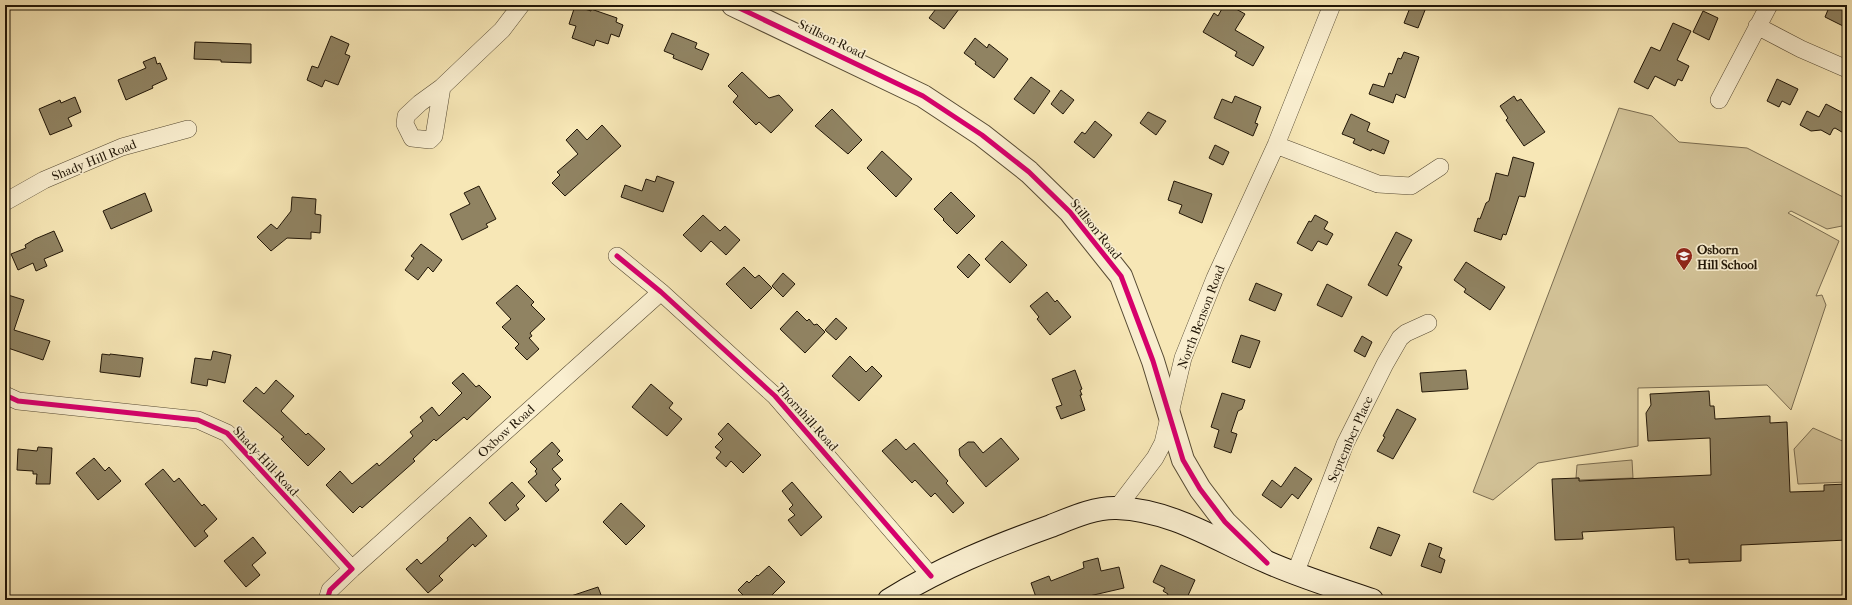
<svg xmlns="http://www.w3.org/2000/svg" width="1852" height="605" font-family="'IM FELL French Canon',serif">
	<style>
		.green { fill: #d3c398; stroke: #7a6c50 }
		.building { fill: #908362; stroke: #211607 }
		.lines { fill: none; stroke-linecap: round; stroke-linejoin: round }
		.minor-casing { stroke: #564a33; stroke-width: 18 }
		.tertiary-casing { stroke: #564a33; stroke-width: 24 }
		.secondary-casing { stroke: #211607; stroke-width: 24 }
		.minor { stroke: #faefd0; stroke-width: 17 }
		.tertiary { stroke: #faefd0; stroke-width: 22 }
		.secondary { stroke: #faefd0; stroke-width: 22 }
		.cycleway-casing { stroke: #faefd0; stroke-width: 8 }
		.cycleway { stroke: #d6006c; stroke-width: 5 }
		.labels { text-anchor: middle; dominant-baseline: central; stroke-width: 3.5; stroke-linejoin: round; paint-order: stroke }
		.street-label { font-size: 13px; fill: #211607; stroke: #faefd0 }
		.poi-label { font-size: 13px; font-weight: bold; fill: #211607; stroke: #faefd0; text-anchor: start }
	</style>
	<rect width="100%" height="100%" fill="#f7e7b6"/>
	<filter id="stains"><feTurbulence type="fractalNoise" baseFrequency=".005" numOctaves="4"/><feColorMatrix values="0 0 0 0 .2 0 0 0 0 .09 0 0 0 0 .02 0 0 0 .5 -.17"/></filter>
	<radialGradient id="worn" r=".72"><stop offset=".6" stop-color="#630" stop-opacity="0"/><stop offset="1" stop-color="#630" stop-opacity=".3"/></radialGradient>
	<path class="green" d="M1619 108 1652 116 1679 142 1747 148 1847 199V225L1827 229 1791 211 1788 213 1839 241 1816 296 1822 295 1826 305 1791 410 1767 385 1638 388V446L1538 463 1493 500 1473 492Z
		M1813 428 1847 443V482L1798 484 1794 449Z
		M1632 460 1633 478 1579 480V478H1576L1577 465Z"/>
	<path class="building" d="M939 5H962L944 29 929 18Z
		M1224 5H1229L1245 14 1235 30 1264 47 1253 66 1235 56 1237 52 1203 32 1214 13 1218 16Z
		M1411 5H1427L1418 28 1404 23Z
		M1830 5H1847V28L1825 17Z
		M575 6 591 11V9L617 18 616 22 623 25 619 37 611 34 608 44 596 40 594 46 572 38 576 26 569 24Z
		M1703 11 1718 18 1709 40 1693 32Z
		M1673 23 1691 31 1677 60 1689 66 1682 81 1678 79 1675 86 1655 76 1648 89 1634 82 1651 47 1660 51Z
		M672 33 697 43 695 48 709 54 702 70 673 58 674 55 664 51Z
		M331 36 349 44 345 54 350 56 338 85 325 80 322 87 307 80 312 66 318 68Z
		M975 38 987 48 989 44 1008 59 994 78 975 64 976 62 964 53Z
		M195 42 251 44V63L221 62V60L194 59Z
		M1404 52 1419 57 1405 98 1396 94 1393 103 1369 94 1373 84 1384 87 1389 73 1392 74 1398 58 1401 59Z
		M155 57 157 64 160 63 167 79 152 86 153 88 126 100 118 80 146 68 143 62Z
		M742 72 769 98 779 95 793 110 771 133 759 122 756 125 733 102 738 96 728 86Z
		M1031 77 1050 91 1034 114 1014 99Z
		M1777 79 1798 89 1790 105 1782 101 1779 107 1767 101Z
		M1061 90 1074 100 1063 114 1051 104Z
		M1235 96 1261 107 1255 123 1258 124 1253 136 1214 118 1222 99 1232 103Z
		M1514 96 1517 101 1521 99 1545 132 1524 146 1506 120 1508 118 1500 106Z
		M75 97 81 112 68 118 72 126 50 135 39 109 60 100 61 103Z
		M1826 104 1847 115V135L1835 128 1833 129 1830 135 1821 130 1811 131 1800 125 1807 111 1819 117Z
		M832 109 862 140 848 154 815 126Z
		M1148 112 1166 121 1156 135 1140 123Z
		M1351 114 1370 123 1367 131 1389 141 1384 154 1372 149 1371 151 1353 143 1355 139 1342 134Z
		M1095 121 1112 135 1094 158 1074 142 1082 132 1085 134Z
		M602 125 621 146 565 196 552 183 560 175 557 172 578 154 566 140 577 129 587 140Z
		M1215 145 1229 152 1223 165 1209 158Z
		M882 151 912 179 896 197 867 168Z
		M1513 157 1534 163 1525 197 1519 196 1506 235 1503 234 1501 240 1474 231 1478 218 1480 219 1486 203 1489 201 1496 173 1508 176Z
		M657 176 674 182 663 212 621 197 625 185 642 191 646 179 655 182Z
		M1174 181 1212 194 1202 223 1179 213 1182 205 1168 200Z
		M479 186 496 219 486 224 488 227 462 240 450 214 470 204 464 193Z
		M951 192 975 216 957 234 943 220 944 219 934 209Z
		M145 193 152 211 111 229 103 211Z
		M292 197 316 199 315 214 321 215 320 233 311 232V239L287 238 271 251 257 237 271 224 277 229 291 211Z
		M703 215 720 231 725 226 740 240 726 255 711 241 701 252 683 235Z
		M1315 215 1328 222 1324 229 1333 234 1327 245 1318 241 1312 251 1297 243 1309 221 1311 222Z
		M54 231 63 251 44 259 47 266 36 271 33 263 18 270 11 254 26 248 25 245 35 239Z
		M1396 232 1412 240 1398 265 1402 267 1387 296 1368 285Z
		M1002 241 1027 265 1010 283 985 259Z
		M421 244 442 260 433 272 428 267 418 280 405 270 414 258 411 256Z
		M969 254 980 265 968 278 957 267Z
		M1466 262 1505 287 1490 310 1464 292 1466 289 1454 280Z
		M744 267 755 278 759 275 772 288 751 309 726 284Z
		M783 273 795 284 783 297 772 286Z
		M1256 283 1282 294 1275 311 1249 300Z
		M1327 284 1352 297 1342 317 1317 305Z
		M517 285 534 302 531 305 545 319 530 333 532 336 529 338 539 349 527 360 515 348 519 344 502 327 511 319 496 303Z
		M1047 292 1055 302 1057 300 1071 317 1050 335 1037 319 1039 317 1030 306Z
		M5 294 24 300 14 330 50 341 43 360 8 348 7 351H5Z
		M797 311 807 321 809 319 814 325 817 324 825 332 805 353 780 329Z
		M836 318 847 328 836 340 825 330Z
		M1241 335 1260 341 1250 368 1232 362Z
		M1362 336 1372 342 1365 357 1354 351Z
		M213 351 231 355 225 383 208 379 207 386 191 383 195 358 211 360Z
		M102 354 110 355V354L143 358 140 377 100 372Z
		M850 356 866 372 872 366 882 376 859 401 832 376Z
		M1075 370 1082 389 1080 390 1082 395H1080L1085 410 1061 419 1056 407 1062 405 1052 379Z
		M1466 370 1468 389 1422 392 1420 373Z
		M463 373 476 387 479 385 491 397 467 420 464 417 436 441 434 439 413 459 415 461 362 508 360 506 353 513 326 485 340 471 352 484 377 463 379 466 413 436 410 432 423 421 420 417 432 407 439 416 462 393 452 383Z
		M276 380 294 396 281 411 306 435 308 433 325 449 308 466 281 439 284 437 243 401 256 387 264 394Z
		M651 384 673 403 669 408 682 419 667 436 632 407Z
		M1709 391 1710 406H1714L1715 419 1770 416V423L1787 422 1790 492 1824 491V485L1847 484V540L1741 545V561L1689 563V559L1676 560 1674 527 1582 532 1583 539 1555 540 1552 479 1579 478V481L1711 475 1710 438 1648 441 1646 413 1651 405 1650 394Z
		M1222 393 1245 400 1242 409 1238 411 1231 432 1237 434 1231 453 1214 447 1219 430 1211 427Z
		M1397 409 1416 419 1393 459 1377 451 1385 437 1383 436Z
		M728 423 761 455 743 473 731 461 726 467 716 458 721 452 715 447 723 439 718 434Z
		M1001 438 1019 459 986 487 960 456 959 449 968 442H974L983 453Z
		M896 439 906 450 914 443 948 481 946 483 964 503 953 513 935 493 931 497 915 480 912 483 882 451Z
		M552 442 560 451 557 454 563 460 552 469 561 479 555 485 559 490 546 502 528 482 537 474 535 471 537 469 530 462Z
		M38 447 52 448 50 484H36L37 474H33V471L17 470 18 449 37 451Z
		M94 458 105 471 109 467 121 481 98 500 76 473Z
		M1295 467 1312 479 1298 499 1292 494 1281 508 1262 495 1272 480 1281 487Z
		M163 469 174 482 179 478 202 506 204 504 217 519 204 531 208 536 195 547 145 484Z
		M512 482 525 496 516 505 519 509 505 521 489 503Z
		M792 482 822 517 801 536 788 520 795 515 789 509 793 505 782 491Z
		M621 503 645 526 626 545 603 522Z
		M470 517 487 536 475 547 473 544 439 576 443 580 428 593 406 569 417 559 421 564 448 540 447 538Z
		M1378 527 1400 535 1391 556 1370 548Z
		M253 537 266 553 252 565 260 575 246 587 224 561Z
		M1429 543 1442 548 1439 557 1445 560 1441 573 1421 566Z
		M1098 558 1101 571 1119 567 1124 588 1072 600H1037L1031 583 1049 576 1051 581 1084 568 1083 562Z
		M1161 565 1195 580 1186 600H1165L1168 594 1163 591 1165 588 1153 582Z
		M769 566 785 582 767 600H748L738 590 747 581 749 583 757 575 758 576Z
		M598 587 603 600H566L565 598Z"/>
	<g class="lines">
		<defs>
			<path id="minor" d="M1757 26 1801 49 1847 69
				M442 87 434 136 430 140 412 138 405 124 406 116 420 103 442 87 484 47 502 30 521 5
				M1719 100 1769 5
				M1276 145 1378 184 1411 186 1440 167
				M5 202 44 180 122 147 188 129
				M617 256 661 292 775 396 931 576
				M5 395 18 401 198 420 227 433 352 569 330 590 327 600
				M1117 508 1155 458 1163 443 1183 358 1215 278 1276 145 1332 5
				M352 569 661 292
				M1295 574 1345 444 1385 364 1400 338 1406 333 1428 323"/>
			<path id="tertiary" d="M733 5 923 96 982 135 1029 172 1070 212 1121 276 1153 361 1183 460 1200 489 1225 522 1263 559"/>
			<path id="secondary" d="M889 600C940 568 995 546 1051 526 1071 518 1095 507 1117 508 1172 510 1218 541 1267 562 1301 577 1337 588 1372 600"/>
		</defs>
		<use href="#minor" class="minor-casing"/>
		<use href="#tertiary" class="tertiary-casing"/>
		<use href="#secondary" class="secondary-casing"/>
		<use href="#minor" class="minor"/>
		<use href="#tertiary" class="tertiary"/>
		<use href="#secondary" class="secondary"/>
		<defs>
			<path id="cycleway" d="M733 5 923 96 982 135 1029 172 1070 212 1121 276 1153 361 1183 460 1200 489 1225 522 1267 563
				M617 256 661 292 775 396 931 576
				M5 395 18 401 198 420 227 433 352 569 330 590 327 600"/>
		</defs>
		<use href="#cycleway" class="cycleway-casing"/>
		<use href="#cycleway" class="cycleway"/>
	</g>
	<defs>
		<symbol id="school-pin" viewBox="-11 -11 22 30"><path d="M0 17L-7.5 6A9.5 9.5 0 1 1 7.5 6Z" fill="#8f2418" stroke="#faefd0"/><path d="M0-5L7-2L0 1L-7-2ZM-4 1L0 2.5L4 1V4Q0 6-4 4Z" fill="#fff"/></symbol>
	</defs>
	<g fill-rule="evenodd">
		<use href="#school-pin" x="1674" y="246" width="20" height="27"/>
	</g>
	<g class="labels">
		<g class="street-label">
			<text transform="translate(832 39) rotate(26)">Stillson Road</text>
			<text transform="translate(94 160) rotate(-22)">Shady Hill Road</text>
			<text transform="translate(1096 229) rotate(51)">Stillson Road</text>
			<text transform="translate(1201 317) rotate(-69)">North Benson Road</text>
			<text transform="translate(807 417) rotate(48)">Thornhill Road</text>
			<text transform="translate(506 431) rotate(-42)">Oxbow Road</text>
			<text transform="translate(1350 439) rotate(-66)">September Place</text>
			<text transform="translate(266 461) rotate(47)">Shady Hill Road</text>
		</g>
		<g class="poi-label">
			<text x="1697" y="249">Osborn<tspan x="1697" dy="15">Hill School</tspan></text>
		</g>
	</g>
	<rect width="1852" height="605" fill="none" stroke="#f7e7b6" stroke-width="20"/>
	<rect x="6" y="6" width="1840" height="593" fill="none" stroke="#211607" stroke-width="2"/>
	<rect x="10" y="10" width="1832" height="585" fill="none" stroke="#211607"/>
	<rect width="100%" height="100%" filter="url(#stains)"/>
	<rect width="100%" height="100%" fill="url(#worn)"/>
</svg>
